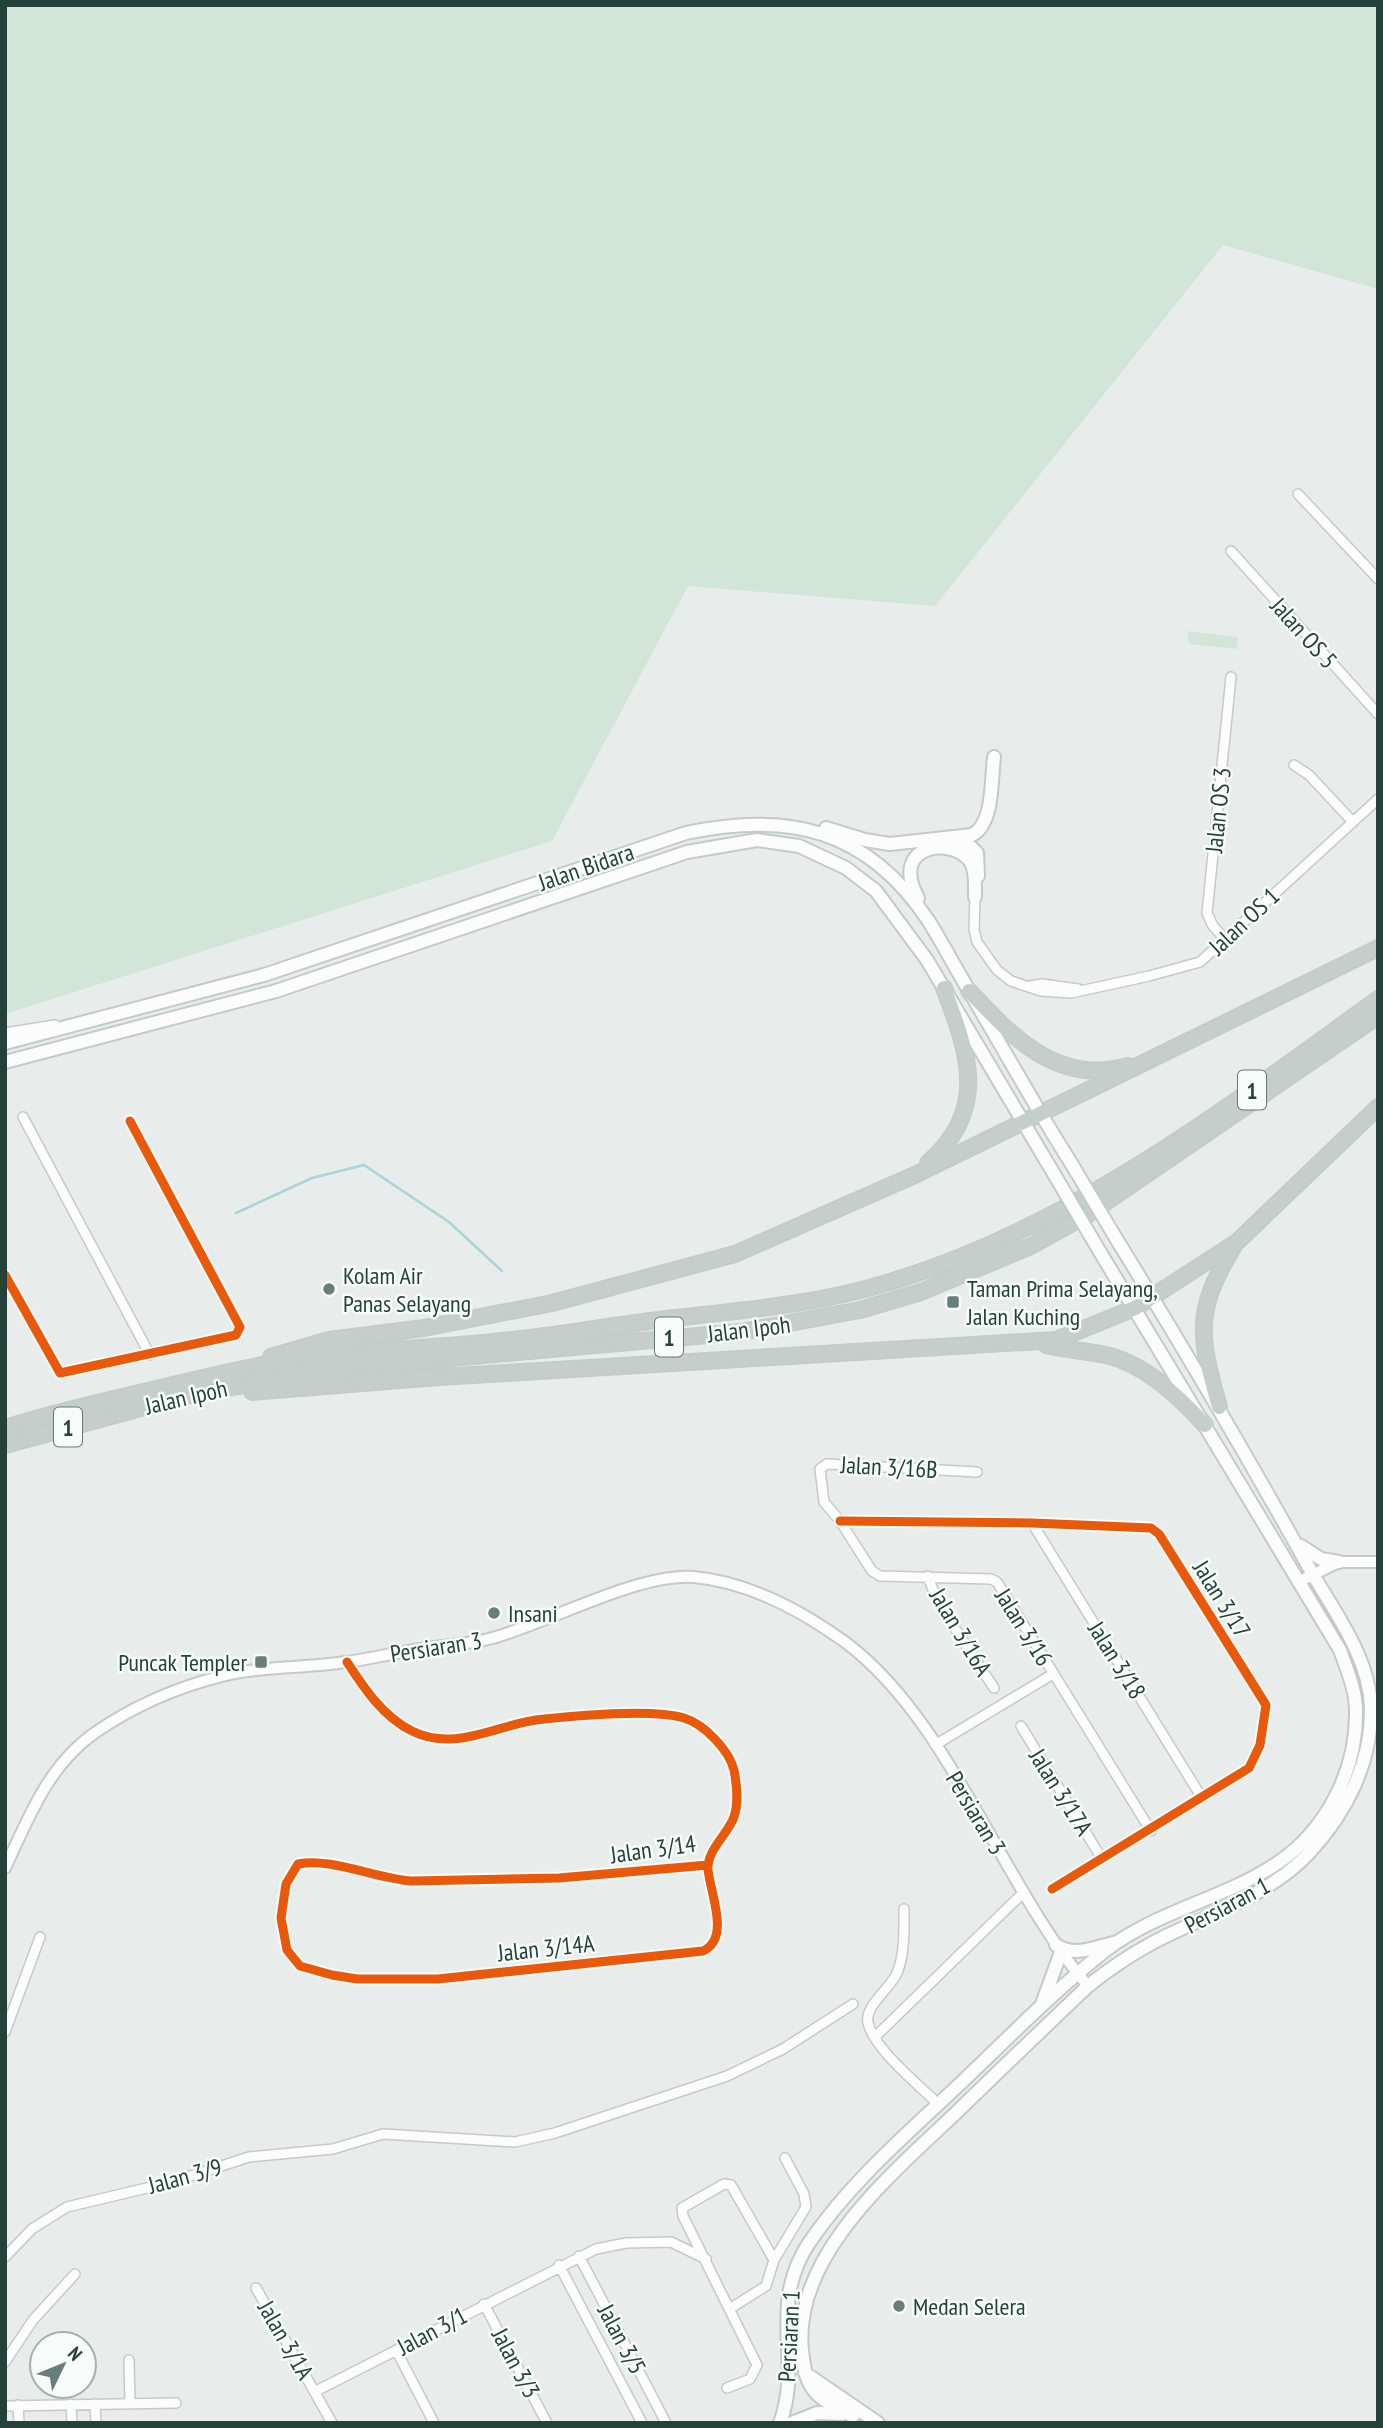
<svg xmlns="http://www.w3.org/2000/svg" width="1383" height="2428" font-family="'PT Sans Narrow',sans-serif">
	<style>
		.green { fill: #d1e6d8 }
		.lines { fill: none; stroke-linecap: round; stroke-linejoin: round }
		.stream { stroke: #a9d4db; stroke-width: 2.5 }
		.minor-casing { stroke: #c5cac8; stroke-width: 12 }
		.tertiary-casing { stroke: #c5cac8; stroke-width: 14 }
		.secondary-casing { stroke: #c3cbc8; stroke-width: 16 }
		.trunk-casing { stroke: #c3ccc9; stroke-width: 18 }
		.minor { stroke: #fcfcfc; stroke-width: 9 }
		.tertiary { stroke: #fcfcfc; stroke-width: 10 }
		.secondary { stroke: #fcfcfc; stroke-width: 12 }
		.trunk { stroke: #c6cecc; stroke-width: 14 }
		.secondary-bridge-casing { stroke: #c3cbc8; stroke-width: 16; stroke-linecap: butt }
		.secondary-bridge { stroke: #fcfcfc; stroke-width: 12 }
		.cycleway-casing { stroke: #f7fbf9; stroke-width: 13 }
		.cycleway { stroke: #e8590c; stroke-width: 9 }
		.poi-dot { fill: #697e78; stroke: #f7fbf9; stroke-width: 2.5 }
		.labels { text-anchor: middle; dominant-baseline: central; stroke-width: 5; stroke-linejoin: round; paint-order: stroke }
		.shield { fill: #f7fbf9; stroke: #637a73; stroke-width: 2 }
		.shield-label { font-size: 23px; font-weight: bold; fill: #24423a }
		.street-label { font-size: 24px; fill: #24423a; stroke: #f7fbf9 }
		.poi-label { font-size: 24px; fill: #24423a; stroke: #f7fbf9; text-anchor: start }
	</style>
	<rect width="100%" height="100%" fill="#e8edeb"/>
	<path class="green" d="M5 5H1378V289L1223 245 935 606 688 586 552 841 5 1014Z
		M1187 631 1238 637 1237 649 1189 644Z"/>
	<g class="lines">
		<path class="stream" d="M236 1213 312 1178 364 1165 449 1222 502 1271"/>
		<defs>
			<path id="minor" d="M1298 494 1378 579
				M1231 551 1378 714
				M1294 765 1309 775 1353 822
				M975 897 974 930 977 942 997 970 1011 981 1041 991 1071 993 1149 976 1200 962 1378 799
				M1224 938 1213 926 1207 913 1231 677
				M1030 986 1042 984 1078 989
				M5 1033 55 1025
				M23 1117 150 1355
				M5 1275 60 1373 236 1335 240 1327 130 1121
				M977 1472 827 1464 820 1469 824 1502 840 1521 872 1571 880 1576 991 1579 997 1582 1151 1831
				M840 1521 1032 1523 1151 1528 1159 1534 1266 1705 1260 1745 1249 1768 1052 1889
				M1032 1523 1202 1798
				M928 1576 937 1601 994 1688
				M347 1662C364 1688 383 1717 412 1731 454 1752 494 1726 536 1720 573 1716 650 1708 684 1718 704 1724 729 1750 734 1770 737 1786 739 1802 734 1817 728 1834 707 1850 708 1869 710 1893 731 1938 703 1951L438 1979H357L332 1975 300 1966 287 1950 281 1918 286 1884 298 1864C331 1857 377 1879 412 1881L559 1878 708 1865
				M1021 1726 1102 1859
				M935 1745 1053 1674
				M904 1909C904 1929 905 1954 897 1973 891 1988 864 2006 868 2023 874 2049 919 2085 938 2104
				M5 2032 40 1937
				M875 2037 1024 1892
				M579 2256 666 2423
				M5 2257 32 2229 67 2207 172 2182 249 2157 333 2149 383 2134 515 2142 555 2133 727 2076 783 2049 853 2004
				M559 2265 642 2423
				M256 2288 332 2423
				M484 2304 547 2423
				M731 2308 766 2286 774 2260 806 2207 804 2194 785 2158
				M396 2350 434 2423
				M129 2360 130 2404
				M5 2362 33 2320 75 2274
				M727 2388 750 2379 757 2365 683 2216 682 2208 724 2184 731 2185 774 2260
				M316 2391 596 2249 626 2243 671 2242 706 2259
				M71 2404 72 2423
				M95 2404 96 2423
				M18 2405 19 2423
				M5 2406 176 2403"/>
			<path id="tertiary" d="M1298 1582 1339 1562H1378
				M5 1868C29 1817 48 1765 96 1732 134 1706 178 1687 222 1676 262 1666 306 1668 346 1662 371 1659 396 1652 421 1649 445 1645 473 1644 496 1637 551 1621 639 1573 694 1577 748 1582 802 1611 845 1642 950 1720 1002 1886 1088 1986"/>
			<path id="secondary" d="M826 828 865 840 890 844 972 835C994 824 991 779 994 757
				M953 840 971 847 977 853 978 876
				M918 898C887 841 959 836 972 865 976 874 975 887 975 897
				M5 1043 264 975 686 833C788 811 867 829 928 920 943 944 956 969 971 994 1004 1050 1036 1108 1071 1163
				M5 1062 276 991 687 852 757 840 799 846 846 868 876 891 927 960 1054 1174
				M1301 1546 1321 1559 1339 1562
				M1056 1945C1074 1957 1093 1948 1113 1943
				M1042 2004 1061 1952
				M805 2373 878 2423
				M853 2416C841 2410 827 2404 817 2394 805 2382 804 2366 802 2350 792 2253 899 2168 961 2108 1003 2067 1046 2026 1088 1986 1109 1969 1130 1955 1154 1942 1205 1915 1268 1897 1309 1853 1346 1813 1372 1763 1371 1707 1369 1654 1331 1608 1307 1564 1246 1454 1183 1347 1117 1240
				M780 2423C803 2362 767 2306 809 2243 850 2182 909 2132 962 2082 1009 2037 1055 1990 1106 1950 1157 1911 1223 1899 1276 1864 1326 1831 1357 1771 1356 1711 1356 1690 1347 1670 1340 1650L1100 1252
				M792 2423 817 2413 842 2414"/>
			<path id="trunk" d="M969 991C1012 1037 1058 1086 1128 1066
				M928 1163C989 1109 969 1054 944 988
				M1046 1345C1067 1350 1089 1351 1110 1356 1147 1366 1180 1397 1205 1425
				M271 1357 329 1340 424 1328 552 1303 735 1254 917 1174 1378 948
				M252 1392 439 1377 1056 1340 1135 1308 1237 1242 1378 1107
				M1219 1407C1199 1336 1194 1311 1234 1246
				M5 1428C52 1413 100 1402 148 1391 195 1380 243 1367 292 1360 364 1350 439 1348 512 1340 558 1335 604 1327 650 1321 729 1311 806 1307 883 1284 1068 1230 1223 1111 1378 999
				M5 1445 181 1397 291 1376 375 1365 741 1332 860 1310 921 1292 1031 1246 1087 1215 1378 1016"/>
		</defs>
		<use href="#minor" class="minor-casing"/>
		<use href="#tertiary" class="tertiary-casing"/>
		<use href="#secondary" class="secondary-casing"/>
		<use href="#trunk" class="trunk-casing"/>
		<use href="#minor" class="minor"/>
		<use href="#tertiary" class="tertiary"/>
		<use href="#secondary" class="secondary"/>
		<use href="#trunk" class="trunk"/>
		<defs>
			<path id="secondary-bridge" d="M1071 1163 1117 1240
				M1054 1174 1100 1252"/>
		</defs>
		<use href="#secondary-bridge" class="secondary-bridge-casing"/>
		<use href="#secondary-bridge" class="secondary-bridge"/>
		<defs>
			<path id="cycleway" d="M5 1275 60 1373 236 1335 240 1327 130 1121
				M840 1521 1032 1523 1151 1528 1159 1534 1266 1705 1260 1745 1249 1768 1052 1889
				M347 1662C364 1688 383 1717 412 1731 454 1752 494 1726 536 1720 573 1716 650 1708 684 1718 704 1724 729 1750 734 1770 737 1786 739 1802 734 1817 728 1834 707 1850 708 1869 710 1893 731 1938 703 1951L438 1979H357L332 1975 300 1966 287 1950 281 1918 286 1884 298 1864C331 1857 377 1879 412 1881L559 1878 708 1865"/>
		</defs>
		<use href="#cycleway" class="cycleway-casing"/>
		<use href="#cycleway" class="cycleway"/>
	</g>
	<g class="poi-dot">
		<circle cx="329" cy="1289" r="7"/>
		<rect x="946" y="1295" width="14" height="14" rx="3.5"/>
		<circle cx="494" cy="1613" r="7"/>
		<rect x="254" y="1655" width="14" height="14" rx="3.5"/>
		<circle cx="899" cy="2306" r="7"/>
	</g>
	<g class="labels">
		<g class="shield">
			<rect x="1238" y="1070.5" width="28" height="39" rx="5"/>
			<rect x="655" y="1317.5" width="28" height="39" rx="5"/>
			<rect x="54" y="1407.5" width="28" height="39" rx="5"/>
		</g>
		<g class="shield-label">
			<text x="1252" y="1090">1</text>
			<text x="669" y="1337">1</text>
			<text x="68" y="1427">1</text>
		</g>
		<g class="street-label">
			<text transform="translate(1304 633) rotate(48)">Jalan OS 5</text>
			<text transform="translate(1218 810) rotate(-84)">Jalan OS 3</text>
			<text transform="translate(586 867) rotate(-19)">Jalan Bidara</text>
			<text transform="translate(1244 921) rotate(-43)">Jalan OS 1</text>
			<text transform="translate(749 1329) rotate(-7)">Jalan Ipoh</text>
			<text transform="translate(186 1397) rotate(-13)">Jalan Ipoh</text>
			<text transform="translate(889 1467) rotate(3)">Jalan 3/16B</text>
			<text transform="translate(1222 1599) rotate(58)">Jalan 3/17</text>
			<text transform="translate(1024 1627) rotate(58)">Jalan 3/16</text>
			<text transform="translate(961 1632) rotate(59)">Jalan 3/16A</text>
			<text transform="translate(436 1647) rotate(-9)">Persiaran 3</text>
			<text transform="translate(1117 1660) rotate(58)">Jalan 3/18</text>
			<text transform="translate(1061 1792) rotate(58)">Jalan 3/17A</text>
			<text transform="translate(976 1813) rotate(59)">Persiaran 3</text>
			<text transform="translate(653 1849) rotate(-8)">Jalan 3/14</text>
			<text transform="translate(1227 1905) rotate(-28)">Persiaran 1</text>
			<text transform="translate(546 1948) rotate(-6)">Jalan 3/14A</text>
			<text transform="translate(185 2176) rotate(-15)">Jalan 3/9</text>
			<text transform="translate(432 2331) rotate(-28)">Jalan 3/1</text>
			<text transform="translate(789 2336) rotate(-87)">Persiaran 1</text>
			<text transform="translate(622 2339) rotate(62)">Jalan 3/5</text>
			<text transform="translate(286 2340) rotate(60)">Jalan 3/1A</text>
			<text transform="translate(516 2363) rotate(62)">Jalan 3/3</text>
		</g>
		<g class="poi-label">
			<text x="343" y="1275">Kolam Air<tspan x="343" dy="28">Panas Selayang</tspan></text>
			<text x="967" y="1288">Taman Prima Selayang,<tspan x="967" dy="28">Jalan Kuching</tspan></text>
			<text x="508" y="1613">Insani</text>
			<text x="247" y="1662" text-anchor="end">Puncak Templer</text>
			<text x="913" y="2306">Medan Selera</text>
		</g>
	</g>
	<rect width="1383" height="2428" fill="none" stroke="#24423a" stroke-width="14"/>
	<g transform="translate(63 2365) rotate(47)"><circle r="33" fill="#f7fbf9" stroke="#a3b1ad" stroke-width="2"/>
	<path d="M0-5L12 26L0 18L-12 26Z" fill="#697e78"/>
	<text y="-10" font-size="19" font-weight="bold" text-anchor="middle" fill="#24423a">N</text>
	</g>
</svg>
